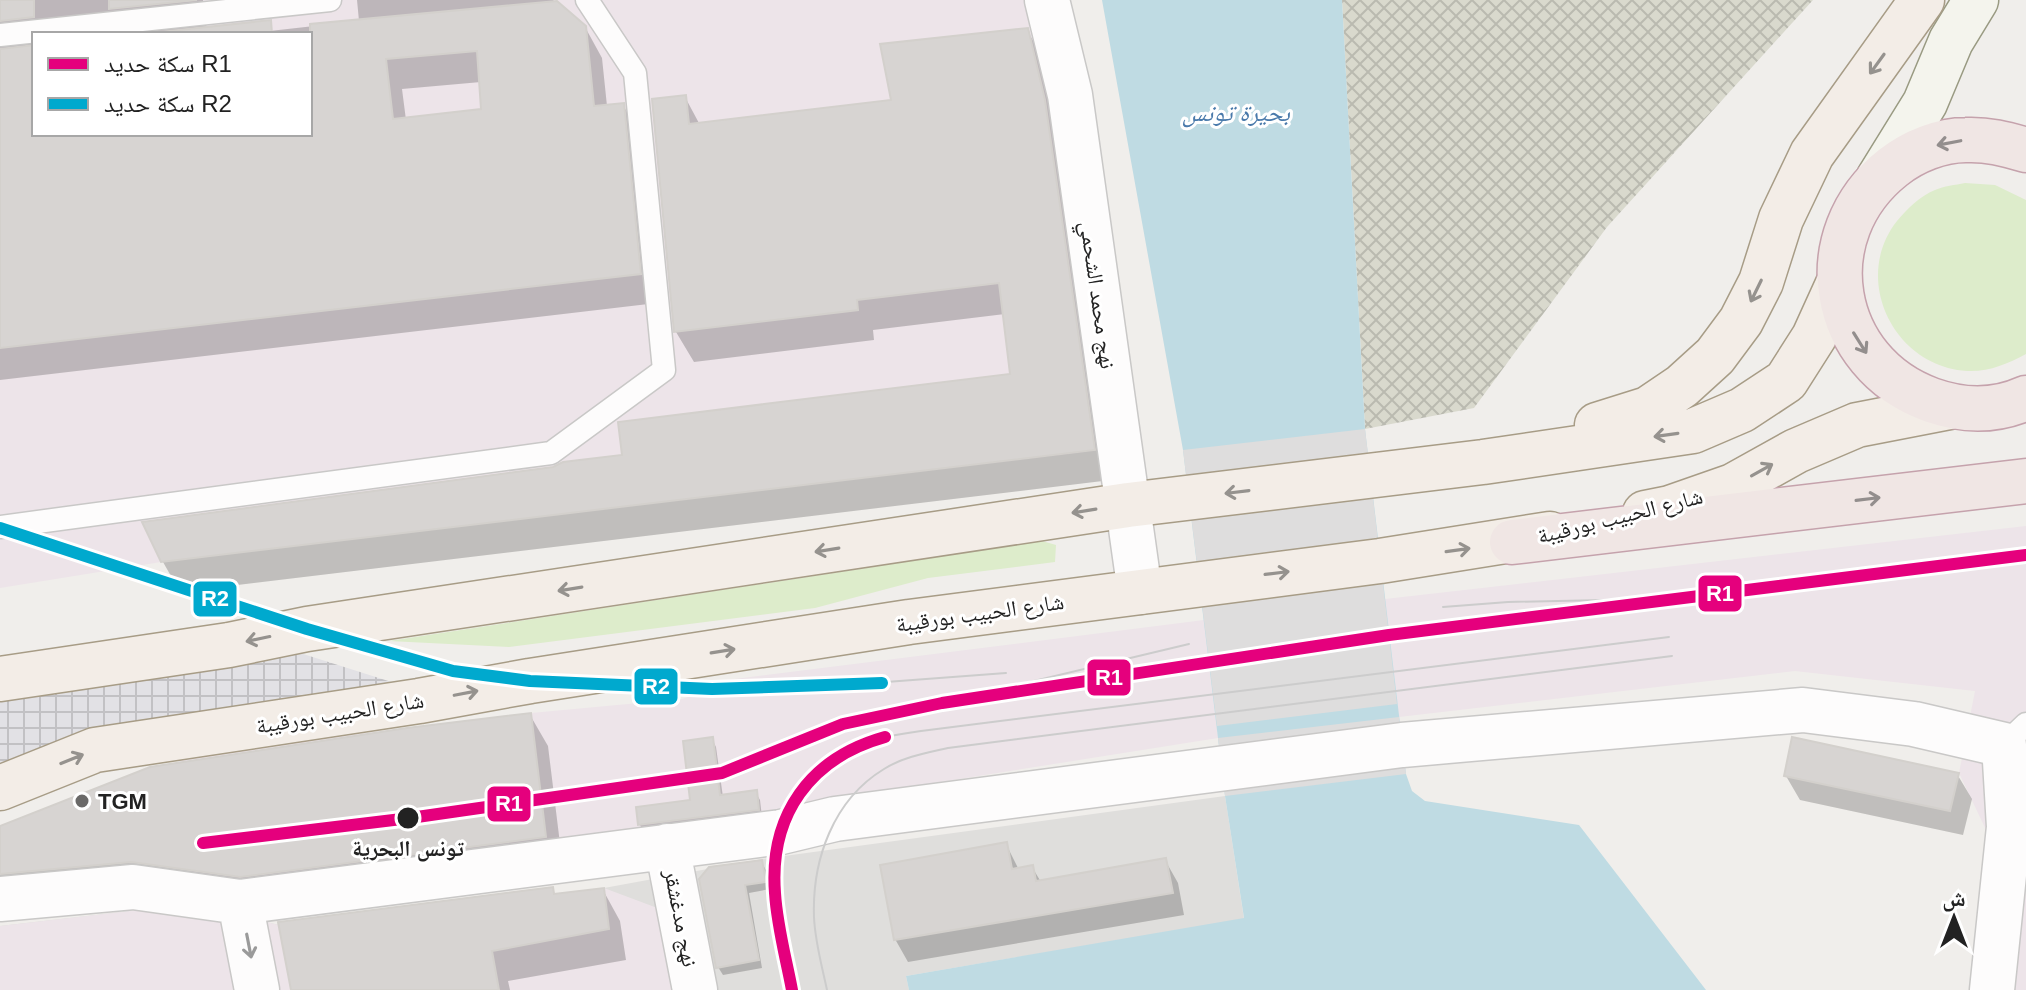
<svg xmlns="http://www.w3.org/2000/svg" width="2026" height="990" font-family="Arial,'Noto Naskh Arabic',sans-serif">
	<style>
		.residential { fill: #dfdedc }
		.industrial { fill: #ede4e9; fill-rule: evenodd }
		.construction { fill: url(#construction-cross-hatch) }
		.grass { fill: #ddeccb }
		.plaza { fill: url(#plaza-grid) }
		.water { fill: #bfdbe3 }
		.pier { fill: #dedddd }
		.shadow { fill: #0003; fill-rule: evenodd }
		.building { fill: #d7d4d2; stroke: #d3d0cc; stroke-width: 2; fill-rule: evenodd }
		.lines { fill: none; stroke-linecap: round; stroke-linejoin: round }
		.service-casing { stroke: #c9c8c7; stroke-width: 25 }
		.minor-casing { stroke: #c9c8c7; stroke-width: 47 }
		.secondary-casing { stroke: #999a82; stroke-width: 47 }
		.primary-casing { stroke: #a79c86; stroke-width: 47 }
		.trunk-casing { stroke: #c5a2ac; stroke-width: 47 }
		.service { stroke: #fdfcfc; stroke-width: 22 }
		.minor { stroke: #fdfcfc; stroke-width: 44 }
		.secondary { stroke: #f4f4ed; stroke-width: 44 }
		.primary { stroke: #f3ede7; stroke-width: 44 }
		.trunk { stroke: #f0e6e4; stroke-width: 44 }
		.tram { stroke: #ccc; stroke-width: 2 }
		.rail-1-casing { stroke: #fff; stroke-width: 18 }
		.rail-2-casing { stroke: #fff; stroke-width: 18 }
		.rail-1 { stroke: #e5007d; stroke-width: 12 }
		.rail-2 { stroke: #00a9ce; stroke-width: 12 }
		.oneway { stroke: #95928e }
		.oneway2 { stroke: #938e8d }
		.oneway3 { stroke: #9a9a9a }
		.poi-dot { fill: #6a6968; stroke: #fff; stroke-width: 3 }
		.stop-dot { fill: #222; stroke: #fff; stroke-width: 3 }
		.labels { text-anchor: middle; dominant-baseline: central; stroke-width: 6; stroke-linejoin: round; paint-order: stroke }
		.street-label { font-size: 22px; fill: #222; stroke: #fff }
		.poi-label { font-size: 22px; font-weight: bold; fill: #222; stroke: #fff; text-anchor: start }
		.stop-label { font-size: 22px; font-weight: bold; fill: #222; stroke: #fff }
		.water-label { font-size: 24px; font-style: italic; fill: #4a7aab; stroke: #fff }
		.line-badge { stroke: #fff; stroke-width: 3 }
		.badge-label { font-size: 22px; text-anchor: middle; font-weight: bold; fill: #fff }
	</style>
	<defs>
		<pattern id="construction-cross-hatch" width="8" height="8" patternUnits="userSpaceOnUse" patternTransform="scale(2)"><rect width="8" height="8" fill="#d9d9cd"/><path d="M0 0l8 8M0 8l8-8" fill="none" stroke="#babab0"/></pattern>
		<pattern id="plaza-grid" width="8" height="8" patternUnits="userSpaceOnUse" patternTransform="scale(2)"><rect width="8" height="8" fill="#e2e1e5"/><path d="M0 4h8M4 0v8" fill="none" stroke="#c2c1c4"/></pattern>
	</defs>
	<rect width="100%" height="100%" fill="#f0eeeb"/>
	<path class="residential" d="M1225 796 1244 919 906 976 909 990H0V926L191 904 279 925 604 888 762 859Z"/>
	<path class="industrial" d="M0 0H1036L1103 450 161 562 0 588ZM34 34H310V134H34Z
		M2026 526V990H1990L1996 851 1959 773 1975 691 1795 671 1399 717 1385 599Z
		M1204 620 1218 738 852 796 790 809 194 889 178 756 531 713 682 699 712 689 727 680Z
		M604 888 660 909 679 990H0V926L191 904 279 925Z"/>
	<path class="construction" d="M1342 0H1813L1607 227 1474 408 1365 429Z"/>
	<path class="grass" d="M1965 183 1995 185 2026 200V354C2007 364 1989 372 1967 371 1894 367 1851 279 1897 221 1907 209 1920 196 1935 190 1944 186 1955 185 1965 183Z
		M1042 541 1056 545 1055 562 928 578 815 608 509 647 389 641Z"/>
	<path class="plaza" d="M300 653 401 685 0 766V698Z"/>
	<path class="water" d="M1102 0H1342L1365 429 1406 774 1412 791 1425 801 1579 825 1706 990H909L906 976 1244 918 1225 796 1183 450Z"/>
	<path class="pier" d="M1365 429 1397 704 1217 726 1183 450Z
		M1399 717 1406 774 1225 796 1218 738Z"/>
	<path class="shadow" d="M0 0H203L207 30 195 34H34V134H310V34H243L359 21 357 0H553L585 27 602 58 607 106 623 105 640 135 657 303 0 380ZM481 82 483 111 406 120 402 89Z
		M1027 30 1044 60 1111 480 180 592 163 562 553 469 1012 376 1005 314 873 330 874 340 694 362 676 332 654 101 685 97 700 125 893 101Z
		M530 715 548 746 563 868 259 907 0 887V829Z
		M712 739 716 747 723 797 756 793 760 800 762 817 644 832 640 825 693 800Z
		M1957 774 1972 799 1963 835 1800 800 1786 776Z
		M1006 844 1019 870 1032 867 1041 882 1165 860 1178 883 1184 915 908 962 895 939Z
		M761 862 766 870 770 889 749 893 762 968 723 975 718 967 701 880Z
		M552 889 555 896 603 890 620 921 626 960 508 981 510 990H293Z"/>
	<path class="building" d="M0 0H34V17L0 21Z
		M109 0H197L109 9Z
		M557 1 586 26 594 106 624 103 641 274 0 348V49L34 45V134H310V24ZM477 51 481 109 393 119 386 59Z
		M271 20 272 34H142Z
		M1028 28 1045 100 1095 450 161 562 142 522 553 467 563 462 622 455 618 422 1010 374 999 283 857 300 858 310 674 332 652 99 686 95 689 124 891 100 880 44Z
		M531 713 546 837 240 877 131 862 0 874V826L150 767 407 728Z
		M713 737 720 795 757 790 759 810 638 825 636 807 690 800 683 741Z
		M1792 737 1959 773 1950 811 1784 776Z
		M1007 842 1012 869 1033 865 1036 881 1166 858 1173 893 894 940 880 865Z
		M762 860 766 882 745 885 759 960 716 968 699 879 709 867Z
		M553 887 554 894 604 888 609 929 492 951 499 990H291L278 922Z"/>
	<g class="lines">
		<defs>
			<path id="service" d="M0 35 330 0
				M0 527 551 453 664 370 635 73 587 0
				M2010 747 2004 745 2026 724"/>
			<path id="minor" d="M1047 0 1070 95 1140 592
				M667 846 695 990
				M0 899 133 887 240 902 781 832 835 819 1402 745 1803 710 1914 724 2004 745 2009 827 1992 990
				M240 902 257 990"/>
			<path id="secondary" d="M1878 179 1925 103 1951 41 1976 0"/>
			<path id="primary" d="M1597 425 1648 409 1682 386 1715 356 1741 321 1761 282 1781 219 1812 154 1922 0
				M1645 513 1670 508 1733 486 1796 451 1857 425 1950 407
				M0 679 229 645 307 629 1128 505 1483 462 1693 431 1742 410 1786 381 1814 337 1839 282
				M0 788 95 750 419 701 530 681 909 622 1380 561 1550 534"/>
			<path id="trunk" d="M2026 150C2006 144 1987 139 1966 140 1941 140 1913 151 1893 167 1807 235 1829 363 1931 400 1962 411 1995 412 2026 398
				M1512 542 2026 481"/>
		</defs>
		<use href="#service" class="service-casing"/>
		<use href="#minor" class="minor-casing"/>
		<use href="#secondary" class="secondary-casing"/>
		<use href="#primary" class="primary-casing"/>
		<use href="#trunk" class="trunk-casing"/>
		<use href="#service" class="service"/>
		<use href="#minor" class="minor"/>
		<use href="#secondary" class="secondary"/>
		<use href="#primary" class="primary"/>
		<use href="#trunk" class="trunk"/>
		<path class="tram" d="M0 528 307 629 453 671 530 681 712 689 886 682 1006 673
			M1443 607 1508 602 1694 598
			M942 703 1189 644
			M792 990C786 958 777 926 775 893 771 843 790 788 833 758 859 741 891 735 921 731L1669 637
			M827 990C822 966 815 942 814 917 812 860 833 800 884 769 903 757 926 753 948 748L1672 656"/>
		<defs>
			<path id="rail-1" d="M203 843 410 818 722 773 843 724 942 703 1389 635 2026 555
				M792 990C786 958 777 926 775 893 769 815 810 758 885 737"/>
			<path id="rail-2" d="M0 528 307 629 453 671 530 681 712 689 882 683"/>
		</defs>
		<use href="#rail-1" class="rail-1-casing"/>
		<use href="#rail-2" class="rail-2-casing"/>
		<use href="#rail-1" class="rail-1"/>
		<use href="#rail-2" class="rail-2"/>
	</g>
	<defs><path id="oneway-shaft" d="M-6 0H5M1.5-3L5.5 0L1.5 3" fill="none" stroke-width="1.6" stroke-linecap="round" stroke-linejoin="round" transform="scale(2)"/></defs>
	<g class="oneway">
		<use href="#oneway-shaft" transform="translate(1877 64) rotate(126)"/>
		<use href="#oneway-shaft" transform="translate(1756 291) rotate(116)"/>
		<use href="#oneway-shaft" transform="translate(1666 435) rotate(172)"/>
		<use href="#oneway-shaft" transform="translate(1762 470) rotate(-29)"/>
		<use href="#oneway-shaft" transform="translate(1237 492) rotate(173)"/>
		<use href="#oneway-shaft" transform="translate(1084 511) rotate(171)"/>
		<use href="#oneway-shaft" transform="translate(827 550) rotate(171)"/>
		<use href="#oneway-shaft" transform="translate(1458 550) rotate(-8)"/>
		<use href="#oneway-shaft" transform="translate(1277 573) rotate(-7)"/>
		<use href="#oneway-shaft" transform="translate(570 589) rotate(171)"/>
		<use href="#oneway-shaft" transform="translate(258 639) rotate(168)"/>
		<use href="#oneway-shaft" transform="translate(723 651) rotate(-9)"/>
		<use href="#oneway-shaft" transform="translate(466 693) rotate(-11)"/>
		<use href="#oneway-shaft" transform="translate(72 759) rotate(-22)"/>
	</g>
	<g class="oneway2">
		<use href="#oneway-shaft" transform="translate(1949 143) rotate(169)"/>
		<use href="#oneway-shaft" transform="translate(1860 343) rotate(58)"/>
		<use href="#oneway-shaft" transform="translate(1868 499) rotate(-7)"/>
	</g>
	<use class="oneway3" href="#oneway-shaft" transform="translate(249 946) rotate(79)"/>
	<circle class="poi-dot" cx="82" cy="801" r="8"/>
	<circle class="stop-dot" cx="408" cy="818" r="12"/>
	<g class="labels">
		<g class="street-label">
			<text transform="translate(1098 295) rotate(82)">نهج محمد الشحمي</text>
			<text transform="translate(1620 516) rotate(-14)">شارع الحبيب بورقيبة</text>
			<text transform="translate(980 613) rotate(-8)">شارع الحبيب بورقيبة</text>
			<text transform="translate(340 713) rotate(-9)">شارع الحبيب بورقيبة</text>
			<text transform="translate(681 918) rotate(79)">نهج مدغشقر</text>
		</g>
		<g class="poi-label">
			<text x="98" y="801">TGM</text>
		</g>
		<g class="stop-label">
			<text x="408" y="848">تونس البحرية</text>
		</g>
		<g class="water-label">
			<text x="1236" y="112">بحيرة تونس</text>
		</g>
	</g>
	<g class="line-badge">
		<rect x="1697" y="574" width="46" height="39" rx="8" fill="#e5007d"/>
		<rect x="192" y="580" width="46" height="38" rx="8" fill="#00a9ce"/>
		<rect x="1086" y="658" width="46" height="39" rx="8" fill="#e5007d"/>
		<rect x="633" y="667" width="46" height="39" rx="8" fill="#00a9ce"/>
		<rect x="486" y="785" width="46" height="38" rx="8" fill="#e5007d"/>
	</g>
	<g class="badge-label">
		<text x="1720" y="601">R1</text>
		<text x="215" y="606">R2</text>
		<text x="1109" y="685">R1</text>
		<text x="656" y="694">R2</text>
		<text x="509" y="811">R1</text>
	</g>
	<rect x="32" y="32" width="280" height="104" fill="#ffffff" stroke="#a7a7a7" stroke-width="2"/>
	<rect x="48" y="58" width="40" height="12" fill="#e5007d" stroke="#a7a7a7" stroke-width="2"/>
	<text x="104" y="72" font-size="24" fill="#222222">سكة حديد R1</text>
	<rect x="48" y="98" width="40" height="12" fill="#00a9ce" stroke="#a7a7a7" stroke-width="2"/>
	<text x="104" y="112" font-size="24" fill="#222222">سكة حديد R2</text>
	<g transform="translate(1954 918)" stroke="#ffffff" stroke-width="6" paint-order="stroke">
	<path d="M0-6L14 30L0 20L-14 30Z" fill="#222222"/>
	<text y="-12" font-size="22" font-weight="bold" text-anchor="middle" fill="#222222">ش</text>
	</g>
</svg>
